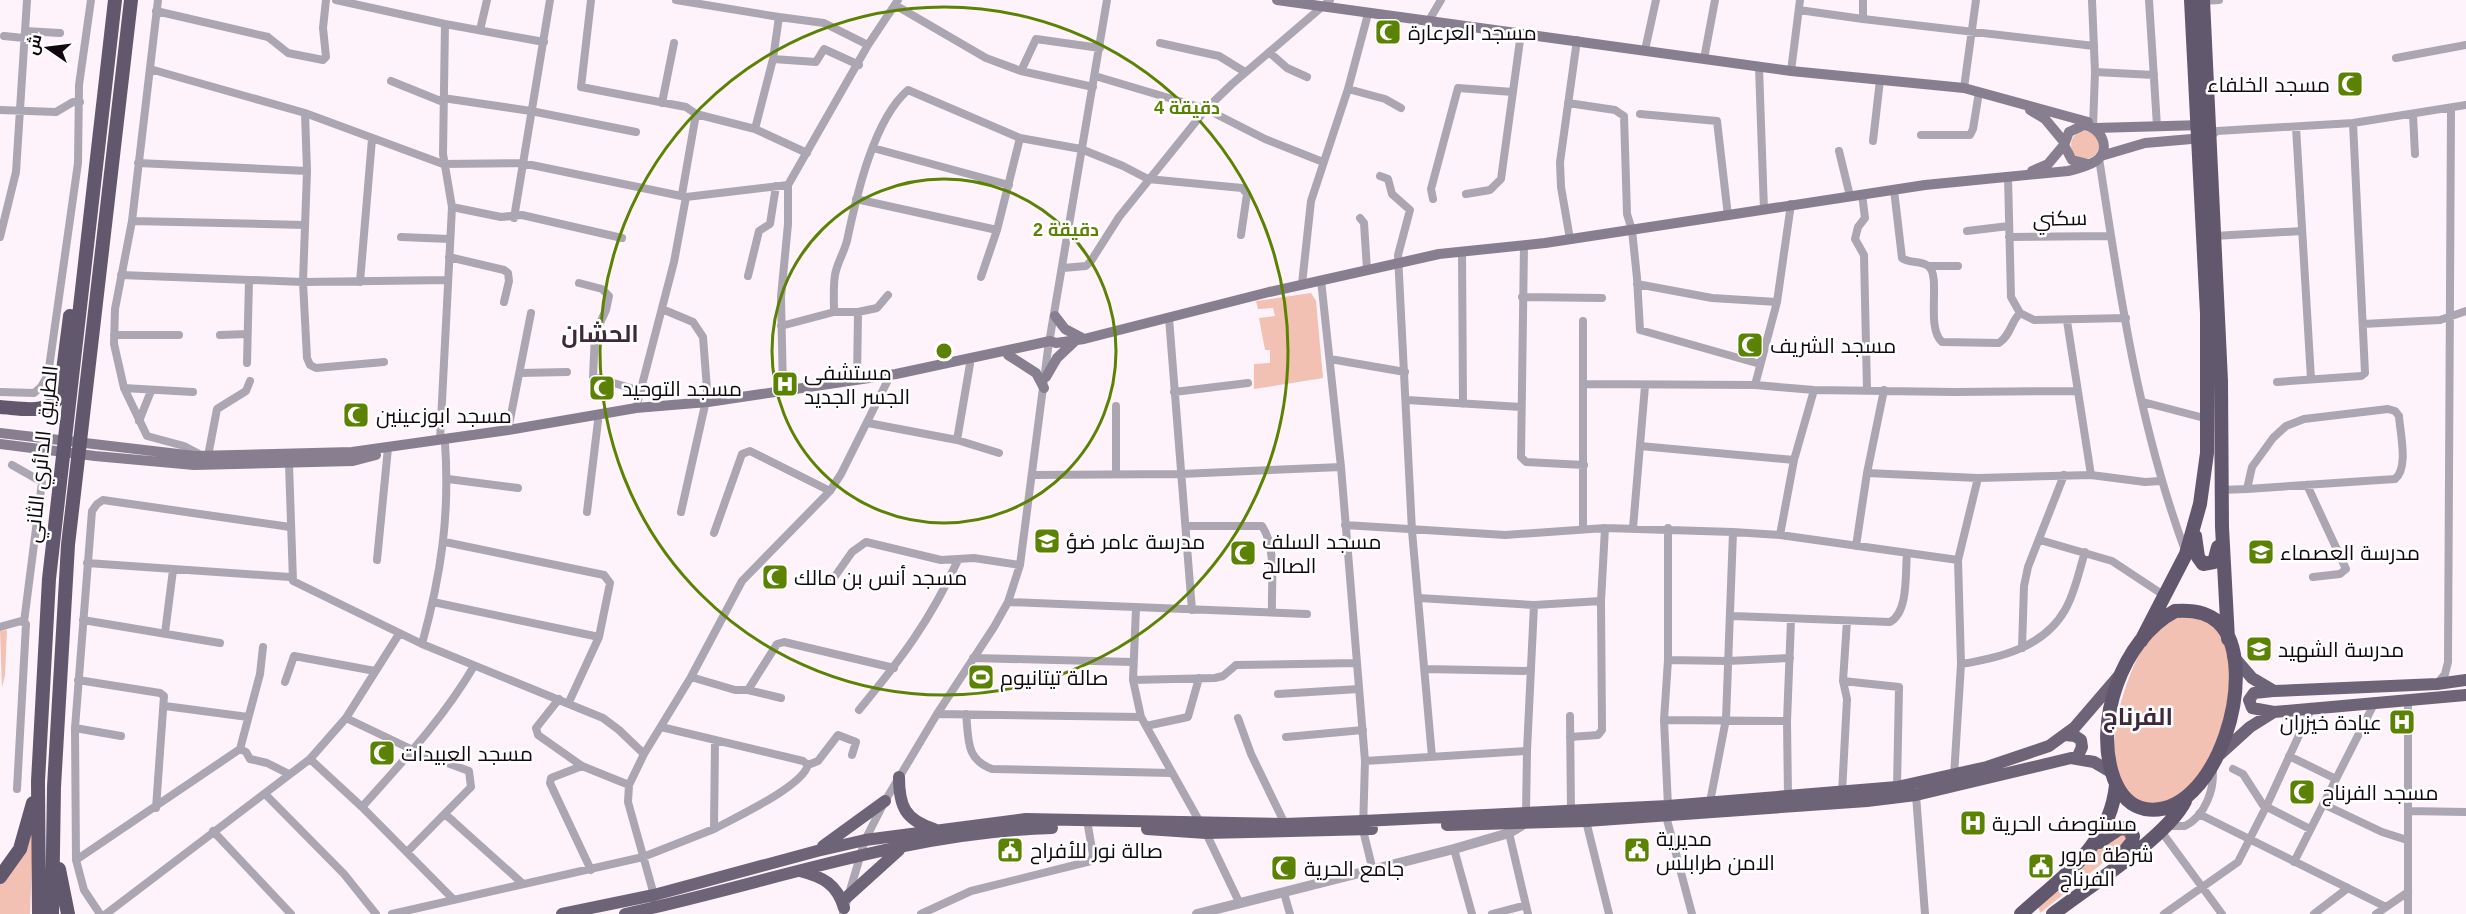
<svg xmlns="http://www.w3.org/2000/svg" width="2466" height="914" font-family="Arial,Cairo,sans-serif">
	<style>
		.green { fill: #f2c1b3 }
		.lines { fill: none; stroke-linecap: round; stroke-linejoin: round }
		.minor { stroke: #aba6b2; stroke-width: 8 }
		.tertiary { stroke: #aba6b2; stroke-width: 10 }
		.secondary { stroke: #877f90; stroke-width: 10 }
		.primary { stroke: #6d6478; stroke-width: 12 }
		.trunk { stroke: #62586e; stroke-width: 14 }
		.ring { fill: none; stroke: #5b8203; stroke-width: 3 }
		.labels { text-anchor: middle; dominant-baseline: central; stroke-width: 5; stroke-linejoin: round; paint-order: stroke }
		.poi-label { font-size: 21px; fill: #11080f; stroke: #fff; text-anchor: start }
		.street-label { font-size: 21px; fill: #11080f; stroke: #fff }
		.quarter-label { font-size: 24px; font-weight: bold; fill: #3e2939; stroke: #fff }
		.centre { fill: #5b8203; stroke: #fff; stroke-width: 3 }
		.ring-label { font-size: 18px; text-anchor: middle; font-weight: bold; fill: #5b8203; stroke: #fff; stroke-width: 5; stroke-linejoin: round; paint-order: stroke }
	</style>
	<rect width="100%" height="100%" fill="#fef3fb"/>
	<path class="green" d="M2071 145a14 14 0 1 1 28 0a14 14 0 1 1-28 0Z
		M1311 293 1316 301 1323 378 1254 389V364L1270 363V350H1265L1259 318 1275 316 1273 308 1258 309 1256 301Z
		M2184 614C2194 616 2205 617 2213 625 2258 665 2203 837 2136 800 2090 774 2127 663 2153 633 2162 623 2172 618 2184 614Z
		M7 630 5 675 2 688 0 631Z
		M34 808 30 914H0V877Z
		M2128 831 2124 846 2040 913 2038 905 2099 846Z"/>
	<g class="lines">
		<path class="minor" d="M158 0 132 221 115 309 114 344 124 388 147 436 184 446 201 455
			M336 0 445 24 544 42
			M591 0 581 87 686 107 696 114 682 194
			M676 0 779 17
			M2092 0 2095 72 2093 127
			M2149 0 2157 126
			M2203 1 2219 0
			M895 5 986 58 1021 71 1093 87
			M1799 10 1863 19V0
			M156 11 268 37 288 53 323 60 326 57 323 28 326 0
			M1863 19 2094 46
			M1428 22 1441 0
			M480 30 487 0
			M25 31 60 33
			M4 36 24 38
			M1160 43 1219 56 1245 72
			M1645 50 1656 0
			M1269 52 1287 68 1307 77
			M2396 58 2466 45
			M773 59 816 62 824 49 859 65
			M1704 59 1715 0
			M1759 67 1764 210
			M150 69 305 113 443 164 522 163 686 197
			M1021 71 1036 39 1100 48
			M1791 71 1800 0
			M2095 72 2154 75
			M1095 76 1206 109 1265 139 1323 162
			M391 81 443 102
			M1964 88 1976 0
			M1348 89 1385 99 1401 108
			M443 98 531 111 636 132
			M662 103 674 43
			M1568 103 1615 110 1624 116 1627 214 1632 230 1637 278 1640 330 1760 364
			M0 110 56 112 73 102H80
			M305 113 307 171 303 282 307 358 310 365 316 368 384 362
			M696 114 755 129 807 153
			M1640 114 1717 121 1728 216
			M2413 115 2415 154
			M2296 127 2311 379
			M755 129 773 59 779 17 824 23 868 45
			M1921 135H1970L1973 129 1979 92
			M2210 137 2217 131 2353 123 2466 105
			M1020 138 1081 149 1123 166 1148 179 1242 188 1247 194 1241 235
			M1873 141 1880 80
			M873 148 1009 185
			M1839 151 1850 196
			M2099 158C2119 291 2139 427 2186 553
			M138 163 307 171
			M1380 176 1388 179 1392 194 1410 210 1398 255 1412 531 1432 757
			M2008 177 2011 297 2020 313 2034 320 2126 318
			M1894 190 1902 258C1910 264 1921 260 1928 266 1942 275 1925 327 1942 342L1999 343C2011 335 2010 323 2020 313
			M1466 194 1490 190 1501 179 1521 33
			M1862 194 1865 218 1858 227 1855 239 1864 255 1867 390
			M856 199 997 230
			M1433 199 1431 189 1458 88 1513 92
			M452 207 501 217 522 215 622 238
			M514 218 550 0
			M1360 218 1364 223 1367 270
			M132 221 305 225
			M1967 231 2009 226
			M2214 236 2302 231
			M0 237 16 172 27 0
			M401 237 449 239
			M2009 237 2111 236
			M1570 239 1561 187 1560 162 1577 40
			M1524 245 1521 457 1526 462 1584 465
			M1462 251 1463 404
			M449 257 504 270 508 273 509 281 504 302
			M1929 266H1958
			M1063 268 1086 266 1091 261 1119 217 1206 109 1232 84 1330 0
			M121 275 303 282 448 280
			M748 276 759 231 770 224 776 186
			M1321 280 1341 467 1365 761 1363 830 1373 871
			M360 282 372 139
			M579 283 602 289 609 296 606 310 595 334 593 377 641 391
			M1302 284 1311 201 1348 89 1368 14
			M1637 284 1712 298 1777 302
			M1522 297 1602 298
			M662 309 693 322 703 337 708 402
			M834 312C834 300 833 287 835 275 837 262 846 250 848 236 857 194 874 119 908 90L1020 138 997 230 981 277
			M1169 318 1192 610
			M2067 321 2091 475
			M2363 324 2440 320 2466 311
			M781 326 834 312H858
			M114 335H179
			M220 335 247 334
			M1330 359 1405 372
			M247 363 249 280
			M520 373 567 372
			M857 380 858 312 877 308 888 295
			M2277 382 2361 376 2365 373 2353 123
			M1584 384 1755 385 1814 390 1955 392 2076 391
			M1755 385 1777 302 1791 204
			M124 388 193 392
			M0 392 34 393 41 387 48 375 78 163 79 85 91 0
			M783 392 781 297 788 224V185L868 45 898 0
			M1174 392 1248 383
			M1407 400 1521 407
			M2143 402 2208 419
			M636 408 674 262 686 197 788 185
			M2388 409 2395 411 2399 416C2400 433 2409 468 2395 479L2247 489 2252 467 2273 438 2286 426 2304 419Z
			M139 421 151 391
			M868 423 957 440 970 364
			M508 430 531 313
			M440 440 452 207 443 154 445 24
			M957 440 999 453
			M1640 446 1794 460
			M208 456 217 409 246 391 250 381
			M289 464 293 581 422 644C441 575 450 516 445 443
			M12 465 42 482 24 622
			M1867 473 1978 478 2091 475 2145 482 2161 481
			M1116 474V406
			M1033 475 1181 474 1341 467
			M448 479 518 488
			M2307 485 2346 569 2340 574 2313 577
			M2221 490 2247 489
			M587 512 598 421
			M681 512 705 405
			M1345 525 1505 535 1605 528 1733 532 1780 535 1958 560
			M1186 526H1262C1277 548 1271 586 1272 612
			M1633 528 1645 386
			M1583 529V321
			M714 533 742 454 750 451 830 491
			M1780 535 1794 460 1814 390
			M2040 540 2112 561 2165 596
			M445 542 604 575 610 583 599 637 569 702
			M1856 546 1867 473 1884 390
			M377 560 388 448
			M87 563 290 577
			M831 582 852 552 866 542 941 560 974 558 1020 565
			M1419 598 1534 605 1527 751
			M433 602 599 637
			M1008 602 1307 614
			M1534 605 1601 601
			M1136 608 1133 680 1141 717 1206 833 1240 904
			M1732 616 1890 622C1909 612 1905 572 1907 553
			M83 620 220 643
			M0 627 21 621 26 624 17 789
			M165 633 173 570
			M422 644 603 718 619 730 644 754
			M2022 648 2024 586 2028 567 2064 475
			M973 658 1133 662
			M1668 660 1728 661 1790 658
			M1961 664C2000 658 2044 647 2065 610 2075 593 2079 571 2085 552
			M1425 669 1531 671
			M691 677 735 690H748L777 644 784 642 894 668
			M78 680 160 693 164 696 156 808
			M1133 680 1215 678 1223 676 1236 665 1357 663
			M1843 681 1899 687 1897 787
			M285 682 294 656 375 671
			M2437 684 2445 674 2448 662 2451 108
			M748 690 781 698
			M1278 694 1359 689
			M559 699 536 728 538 735 582 766 629 785
			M165 706 248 717
			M859 710C901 659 930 621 958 560
			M937 714 1141 717
			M966 714C969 739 965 759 992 769L1171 773
			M1570 716 1571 811
			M346 718 415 751 469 771 471 787 407 852
			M1238 718 1251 754 1285 824
			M1664 720 1787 721
			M1146 726 1188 717 1199 678
			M661 727 803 761 808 765C802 787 734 818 714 829
			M75 728 121 736
			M1286 737 1363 730
			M1570 737 1598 735 1602 730 1601 601 1605 528
			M240 749 246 752 250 759 267 763 289 774
			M2289 756 2336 779
			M310 759 362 807 453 899
			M1365 761 1527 751 1526 813
			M808 765 818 761 838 735 856 742 852 755
			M582 766 551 778 550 783 591 870
			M2233 769 2243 774 2263 805 2310 829
			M1954 776 1961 664 1958 560 1978 478
			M1842 793 1847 699 1843 681 1847 621
			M265 794 344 874 376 914
			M1916 795 1925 914
			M1788 796 1787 721 1791 620
			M1710 802 1726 719 1733 532
			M2323 804 2382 832 2407 840
			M1668 806 1664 720 1668 660V528
			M362 807C403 761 443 719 474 666
			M2408 811 2466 812
			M445 814 522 883
			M2199 814 2386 907
			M1666 816 1692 914
			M1586 821 1609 914
			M2167 826H2185C2205 816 2216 788 2212 766
			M213 831 291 914
			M2161 831 2222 914
			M1509 833 1528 914
			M1454 849 1472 914
			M76 860 240 749 260 674 263 647
			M2294 862 2375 702
			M1284 893 1290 914
			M654 895 628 802 629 785 644 754 691 677 742 581 830 491 841 474 889 378
			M100 914 84 890 76 860 75 728 92 511 97 504 103 500 290 527
			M106 914 310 759 346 718 399 634
			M392 914 643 857 714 829 715 742
			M843 914 865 840 885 801 937 714 994 627 1008 602 1020 565 1048 349 1107 0
			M921 914 971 891 1091 861 1093 855 1088 826
			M1492 914 1526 905
			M2164 914 2238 862 2266 807 2312 707
			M2314 914 2348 888
			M2376 914 2408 892
			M2408 914V700"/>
		<path class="tertiary" d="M1197 914 1454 849 1509 833 1524 824"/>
		<path class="secondary" d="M1277 0 1791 71 1964 88 2088 122
			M2030 110 2045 119 2065 143
			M2095 128 2203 125
			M2101 156 2145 143 2203 138
			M2032 171 2048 164 2064 145
			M1055 316 1065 329 1084 339
			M1008 355 1036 373 1044 388
			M1046 377 1057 358 1075 341
			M0 433 195 456 352 452 508 430 636 408 708 402 896 374 1050 341 1056 343 1084 339 1269 292 1439 254 1545 243 1925 185 2068 171C2077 169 2088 166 2096 161 2112 149 2101 127 2084 125L2069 132 2064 145 2072 160 2088 164
			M0 444 95 456 194 465 353 461 376 455"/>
		<path class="primary" d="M2233 656 2252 678 2274 691 2437 684 2466 680
			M2273 691 2254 693 2249 700 2252 708 2274 712
			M2065 735 2075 736 2081 740 2082 747 2077 758
			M2218 756 2250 727 2274 712 2466 695
			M899 777C899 806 905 820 934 829
			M1447 825 1586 821 1867 801 1916 795 2071 758 2094 762 2111 772
			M1147 829 1206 833 1372 829
			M823 846 885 801
			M800 871C823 877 837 884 844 908
			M847 897 899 850
			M562 914 654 895 817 851 865 840 1026 819 1285 824 1363 821 1668 806 1897 787 1987 767 2049 746 2075 727 2118 677
			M625 914C766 884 905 832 1052 828"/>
		<path class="trunk" d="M2203 0 2221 381 2222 527 2228 639
			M0 407C20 408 51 416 60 394L70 316
			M2195 536 2198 557 2203 564 2214 562 2218 547
			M2175 611C2189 610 2206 611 2218 622 2263 664 2217 821 2145 809 2129 806 2120 794 2114 779 2093 723 2122 639 2175 611Z
			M2141 641 2186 554 2200 504 2207 453V314L2191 0
			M2099 842 2120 828 2128 829 2133 836 2132 842 2120 857
			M59 869 68 914
			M0 877 20 849 33 803
			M39 914 38 781 49 579 115 0
			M52 914 54 787 68 545 131 0
			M2021 914C2063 876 2110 845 2116 785
			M2053 914C2088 887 2167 837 2185 801"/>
	</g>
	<g class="ring">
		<circle cx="944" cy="351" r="172"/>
		<circle cx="944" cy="351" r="344"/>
	</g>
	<defs>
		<symbol id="mosque-square" viewBox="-11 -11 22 22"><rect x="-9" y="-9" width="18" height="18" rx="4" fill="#5b8203" stroke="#fff"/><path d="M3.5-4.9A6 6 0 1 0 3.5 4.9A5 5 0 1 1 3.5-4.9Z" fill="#fff"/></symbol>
		<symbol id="hospital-square" viewBox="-11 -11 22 22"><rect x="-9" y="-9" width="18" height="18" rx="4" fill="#5b8203" stroke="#fff"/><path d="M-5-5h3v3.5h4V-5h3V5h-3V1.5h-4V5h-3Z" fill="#fff"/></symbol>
		<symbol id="school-square" viewBox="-11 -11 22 22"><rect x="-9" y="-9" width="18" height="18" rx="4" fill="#5b8203" stroke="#fff"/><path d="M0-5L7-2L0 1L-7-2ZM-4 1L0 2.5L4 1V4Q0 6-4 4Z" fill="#fff"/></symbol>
		<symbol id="stadium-square" viewBox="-11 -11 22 22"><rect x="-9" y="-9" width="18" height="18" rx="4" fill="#5b8203" stroke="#fff"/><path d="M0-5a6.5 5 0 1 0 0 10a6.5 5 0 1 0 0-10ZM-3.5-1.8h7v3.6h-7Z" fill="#fff"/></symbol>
		<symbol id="civic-square" viewBox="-11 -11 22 22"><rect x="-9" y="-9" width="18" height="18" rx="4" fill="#5b8203" stroke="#fff"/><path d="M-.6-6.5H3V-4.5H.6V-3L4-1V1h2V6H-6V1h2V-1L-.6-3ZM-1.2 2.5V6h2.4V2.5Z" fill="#fff"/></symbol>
	</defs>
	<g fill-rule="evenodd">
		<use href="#mosque-square" x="1373" y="17" width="30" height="30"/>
		<use href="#mosque-square" x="2335" y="69" width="30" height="30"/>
		<use href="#mosque-square" x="1735" y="330" width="30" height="30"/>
		<use href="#hospital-square" x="770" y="369" width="30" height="30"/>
		<use href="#mosque-square" x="587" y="373" width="30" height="30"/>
		<use href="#mosque-square" x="341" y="400" width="30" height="30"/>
		<use href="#school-square" x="1032" y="526" width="30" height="30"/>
		<use href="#school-square" x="2246" y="537" width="30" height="30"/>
		<use href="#mosque-square" x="1228" y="538" width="30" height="30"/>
		<use href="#mosque-square" x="760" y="562" width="30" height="30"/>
		<use href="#school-square" x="2244" y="634" width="30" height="30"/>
		<use href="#stadium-square" x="966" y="662" width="30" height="30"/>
		<use href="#hospital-square" x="2387" y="707" width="30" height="30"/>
		<use href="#mosque-square" x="367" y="738" width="30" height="30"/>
		<use href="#mosque-square" x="2287" y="777" width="30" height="30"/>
		<use href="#hospital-square" x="1958" y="808" width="30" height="30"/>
		<use href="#civic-square" x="995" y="835" width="30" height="30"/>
		<use href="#civic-square" x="1622" y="835" width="30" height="30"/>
		<use href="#civic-square" x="2026" y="851" width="30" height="30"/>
		<use href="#mosque-square" x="1269" y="853" width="30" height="30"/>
	</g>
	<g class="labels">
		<g class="poi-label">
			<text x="1408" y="32">مسجد العرعارة</text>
			<text x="2330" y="84" text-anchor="end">مسجد الخلفاء</text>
			<text x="1770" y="345">مسجد الشريف</text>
			<text x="804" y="372">مستشفى<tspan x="804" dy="24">الجسر الجديد</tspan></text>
			<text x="622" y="388">مسجد التوحيد</text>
			<text x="376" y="415">مسجد ابوزعينين</text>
			<text x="1066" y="541">مدرسة عامر ضؤ</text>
			<text x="1262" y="541">مسجد السلف<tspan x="1262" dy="24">الصالح</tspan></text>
			<text x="2280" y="552">مدرسة العصماء</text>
			<text x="794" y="577">مسجد أنس بن مالك</text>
			<text x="2278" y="649">مدرسة الشهيد</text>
			<text x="1000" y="677">صالة تيتانيوم</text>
			<text x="2382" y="722" text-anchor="end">عيادة خيزران</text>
			<text x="401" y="753">مسجد العبيدات</text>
			<text x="2322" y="792">مسجد الفرناج</text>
			<text x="1992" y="823">مستوصف الحرية</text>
			<text x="1656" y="838">مديرية<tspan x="1656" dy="24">الامن طرابلس</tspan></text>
			<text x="1030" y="850">صالة نور للأفراح</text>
			<text x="2060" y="854">شرطة مرور<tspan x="2060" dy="24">الفرناج</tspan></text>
			<text x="1304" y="868">جامع الحرية</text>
		</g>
		<g class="street-label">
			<text transform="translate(2060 218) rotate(-1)">سكني</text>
			<text transform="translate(41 454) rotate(-84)">الطريق الدائري الثاني</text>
		</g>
		<g class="quarter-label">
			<text x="600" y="333">الحشان</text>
			<text x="2138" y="716">الفرناج</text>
		</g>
	</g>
	<circle cx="944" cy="351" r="9" class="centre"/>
	<g class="ring-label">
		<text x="1187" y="114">4 دقيقة</text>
		<text x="1066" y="236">2 دقيقة</text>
	</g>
	<g transform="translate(48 48) rotate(284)" stroke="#ffffff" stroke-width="4.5" paint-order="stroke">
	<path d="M0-4.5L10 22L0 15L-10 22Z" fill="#11080f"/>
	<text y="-9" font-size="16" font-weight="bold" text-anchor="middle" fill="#11080f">ش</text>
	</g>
</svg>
